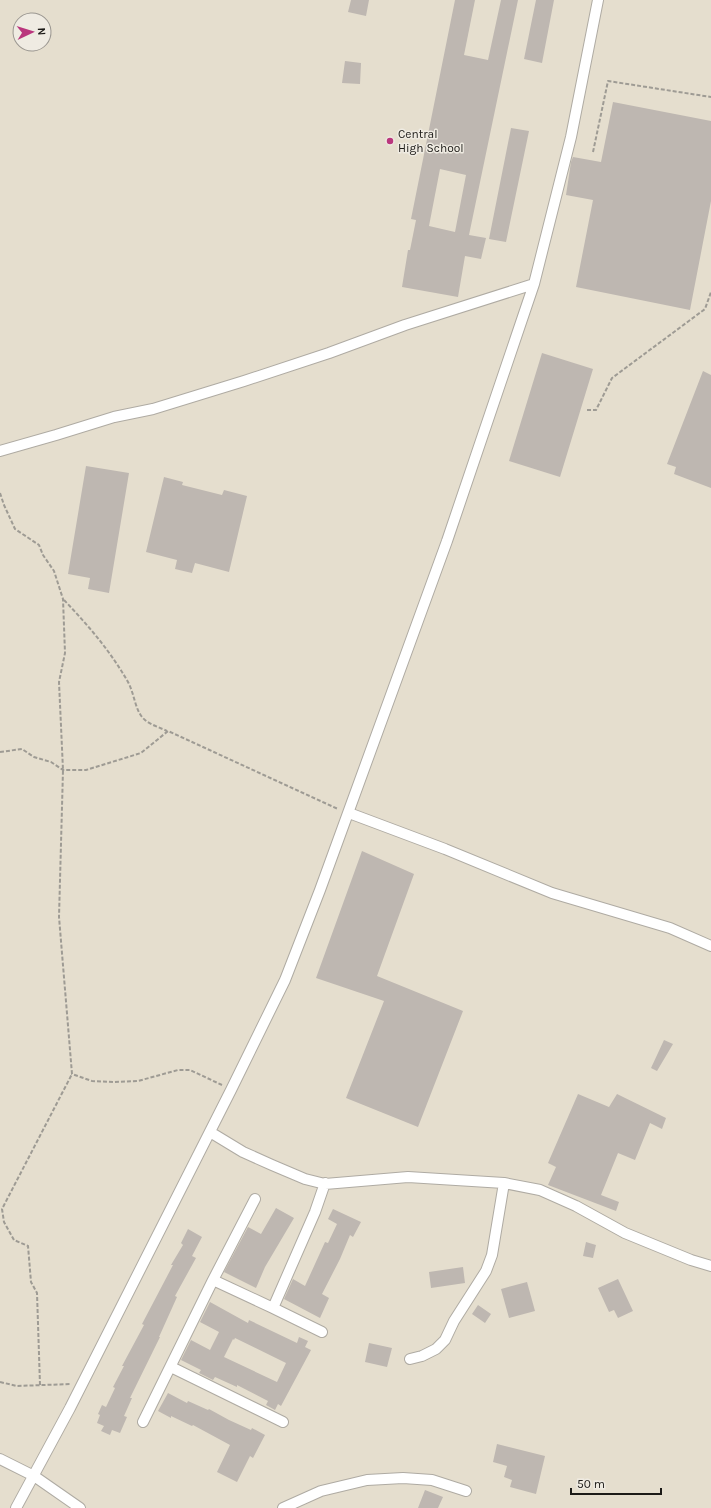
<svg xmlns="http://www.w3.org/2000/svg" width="711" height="1508" font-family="Karla,sans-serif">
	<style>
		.built { fill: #e5dece; fill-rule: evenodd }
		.building { fill: #beb7b1; fill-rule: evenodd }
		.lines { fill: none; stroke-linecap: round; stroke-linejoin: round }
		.minor-casing { stroke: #afaba3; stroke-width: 12 }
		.path { stroke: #9e9b94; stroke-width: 2; stroke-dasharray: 4 2; stroke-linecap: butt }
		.minor { stroke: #fff; stroke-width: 10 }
		.poi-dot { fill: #ba367d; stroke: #efebe2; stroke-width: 1.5 }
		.labels { text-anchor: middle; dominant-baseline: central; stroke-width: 3; stroke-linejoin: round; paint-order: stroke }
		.poi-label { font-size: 12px; fill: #1c1a17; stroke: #efebe2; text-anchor: start }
	</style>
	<rect width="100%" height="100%" fill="#efebe2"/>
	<path class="built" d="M0 0H711V1508H0ZM20 20H44V44H20Z"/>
	<path class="building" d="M351 0H369L366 16 348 12Z
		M455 0H475L464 55 488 60 501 0H518L469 235 486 238 481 259 465 256 458 297 402 287 408 250H410L416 220 411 219ZM440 169 466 175 455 232 429 226Z
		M536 0H554L542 63 524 59Z
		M345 61 361 63 360 84 342 83Z
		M613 102 711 121V201L690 310 576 287 593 200 566 195 571 162 573 157 601 162Z
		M511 128 529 131 506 242 489 239Z
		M542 353 593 369 560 477 509 461Z
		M703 371 711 375V488L674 474 676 467 667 464Z
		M86 466 129 473 109 593 88 589 90 578 68 574Z
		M164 477 183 482 182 485 222 495 224 490 247 496 229 572 195 563 192 573 175 569 177 560 146 552Z
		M362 851 414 874 377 976 463 1011 418 1127 346 1098 384 1001 316 978Z
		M664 1040 673 1044 657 1071 651 1068Z
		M578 1094 609 1107 617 1094 666 1118 662 1129 650 1123 635 1160 618 1153 601 1195 619 1202 616 1211 548 1185 556 1167 548 1163Z
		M276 1208 294 1218 265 1267 256 1288 224 1272 248 1227 261 1234Z
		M333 1209 361 1222 353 1237 350 1235 340 1259 322 1294 329 1298 320 1318 284 1299 293 1279 305 1286 325 1242 328 1243 337 1224 328 1219Z
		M188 1229 202 1237 192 1256 196 1258 175 1296 177 1297 159 1337H160L130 1398H132L124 1416 127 1417 120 1433 112 1430 110 1435 101 1431 104 1426 97 1423 100 1415 98 1414 102 1405 106 1407 115 1388 113 1387 124 1366H122L144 1325 142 1324 173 1265H171L183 1245 181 1243Z
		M586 1242 596 1245 593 1258 583 1256Z
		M463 1267 465 1283 431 1288 429 1272Z
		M618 1279 633 1311 618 1318 614 1310 609 1312 598 1288Z
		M527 1282 535 1311 509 1318 501 1289Z
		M210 1302 248 1323 249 1320 297 1343 299 1337 308 1341 305 1347 311 1350 281 1406 278 1404 275 1410 266 1405 268 1401 237 1385V1387L215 1377 213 1380 199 1373 201 1370 181 1360 191 1340 210 1350 219 1332 200 1322ZM235 1338 286 1363 277 1382 224 1357 233 1339 234 1340Z
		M478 1305 491 1314 485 1323 472 1314Z
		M369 1343 392 1348 387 1367 365 1362Z
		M168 1393 187 1403 188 1401 208 1410 209 1409 229 1420 251 1430 252 1428 265 1435 253 1458 250 1456 237 1482 217 1472 230 1445 193 1425 192 1426 171 1416V1418L158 1411Z
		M497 1444 545 1456 536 1494 510 1487 512 1480 504 1477 507 1466 493 1462Z
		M425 1490 443 1497 438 1508H418Z"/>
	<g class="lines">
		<defs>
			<path id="minor" d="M0 451 56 435 114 417 153 409 244 381 329 353 405 325 534 284
				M349 813 445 849 552 893 670 928 711 946
				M210 1132 243 1152 272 1165 305 1179 325 1184 408 1177 504 1183 540 1190 576 1206 625 1233 691 1260 711 1266
				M213 1280 255 1199
				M273 1308 322 1332
				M410 1359 422 1356 436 1349 445 1340 454 1321 486 1271 492 1255 504 1183
				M171 1367 283 1422
				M143 1422 213 1280 273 1308 315 1212 325 1183
				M0 1459 34 1476 80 1508
				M16 1508 70 1408 231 1090 285 980 320 890 447 541 534 284 571 137 598 0
				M283 1508 321 1491 367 1480 403 1478 432 1480 466 1491"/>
		</defs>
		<use href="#minor" class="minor-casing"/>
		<path class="path" d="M593 152 608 81 711 97
			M587 410H596L612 378 705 309 711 292
			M0 493 4 505 15 529 39 545 43 555 54 571 63 599 65 653 59 682 63 770 59 917 72 1074 92 1081 114 1082 138 1081 178 1070H190L222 1085
			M64 600C88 625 111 652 128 682 135 695 135 712 145 720 151 725 161 728 167 731
			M0 752 22 749 34 757 51 762 63 770H86L141 753 168 731 338 809
			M0 1382 17 1386 71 1384
			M40 1385 37 1293 31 1282 28 1246 14 1240 4 1222 2 1209 72 1074"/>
		<use href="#minor" class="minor"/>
	</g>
	<circle class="poi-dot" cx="390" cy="141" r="4"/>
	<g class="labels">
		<g class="poi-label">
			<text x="398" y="134">Central<tspan x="398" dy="14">High School</tspan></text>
		</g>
	</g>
	<g transform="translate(32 32) rotate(86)"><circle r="19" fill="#efebe2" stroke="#9b9791"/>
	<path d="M0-3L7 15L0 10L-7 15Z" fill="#ba367d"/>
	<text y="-6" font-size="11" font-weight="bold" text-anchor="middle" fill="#1c1a17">N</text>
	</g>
	<path d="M571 1488v6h90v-6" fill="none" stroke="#1c1a17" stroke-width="2"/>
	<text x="577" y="1488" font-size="12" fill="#1c1a17" stroke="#efebe2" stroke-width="3" paint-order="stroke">50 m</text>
</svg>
